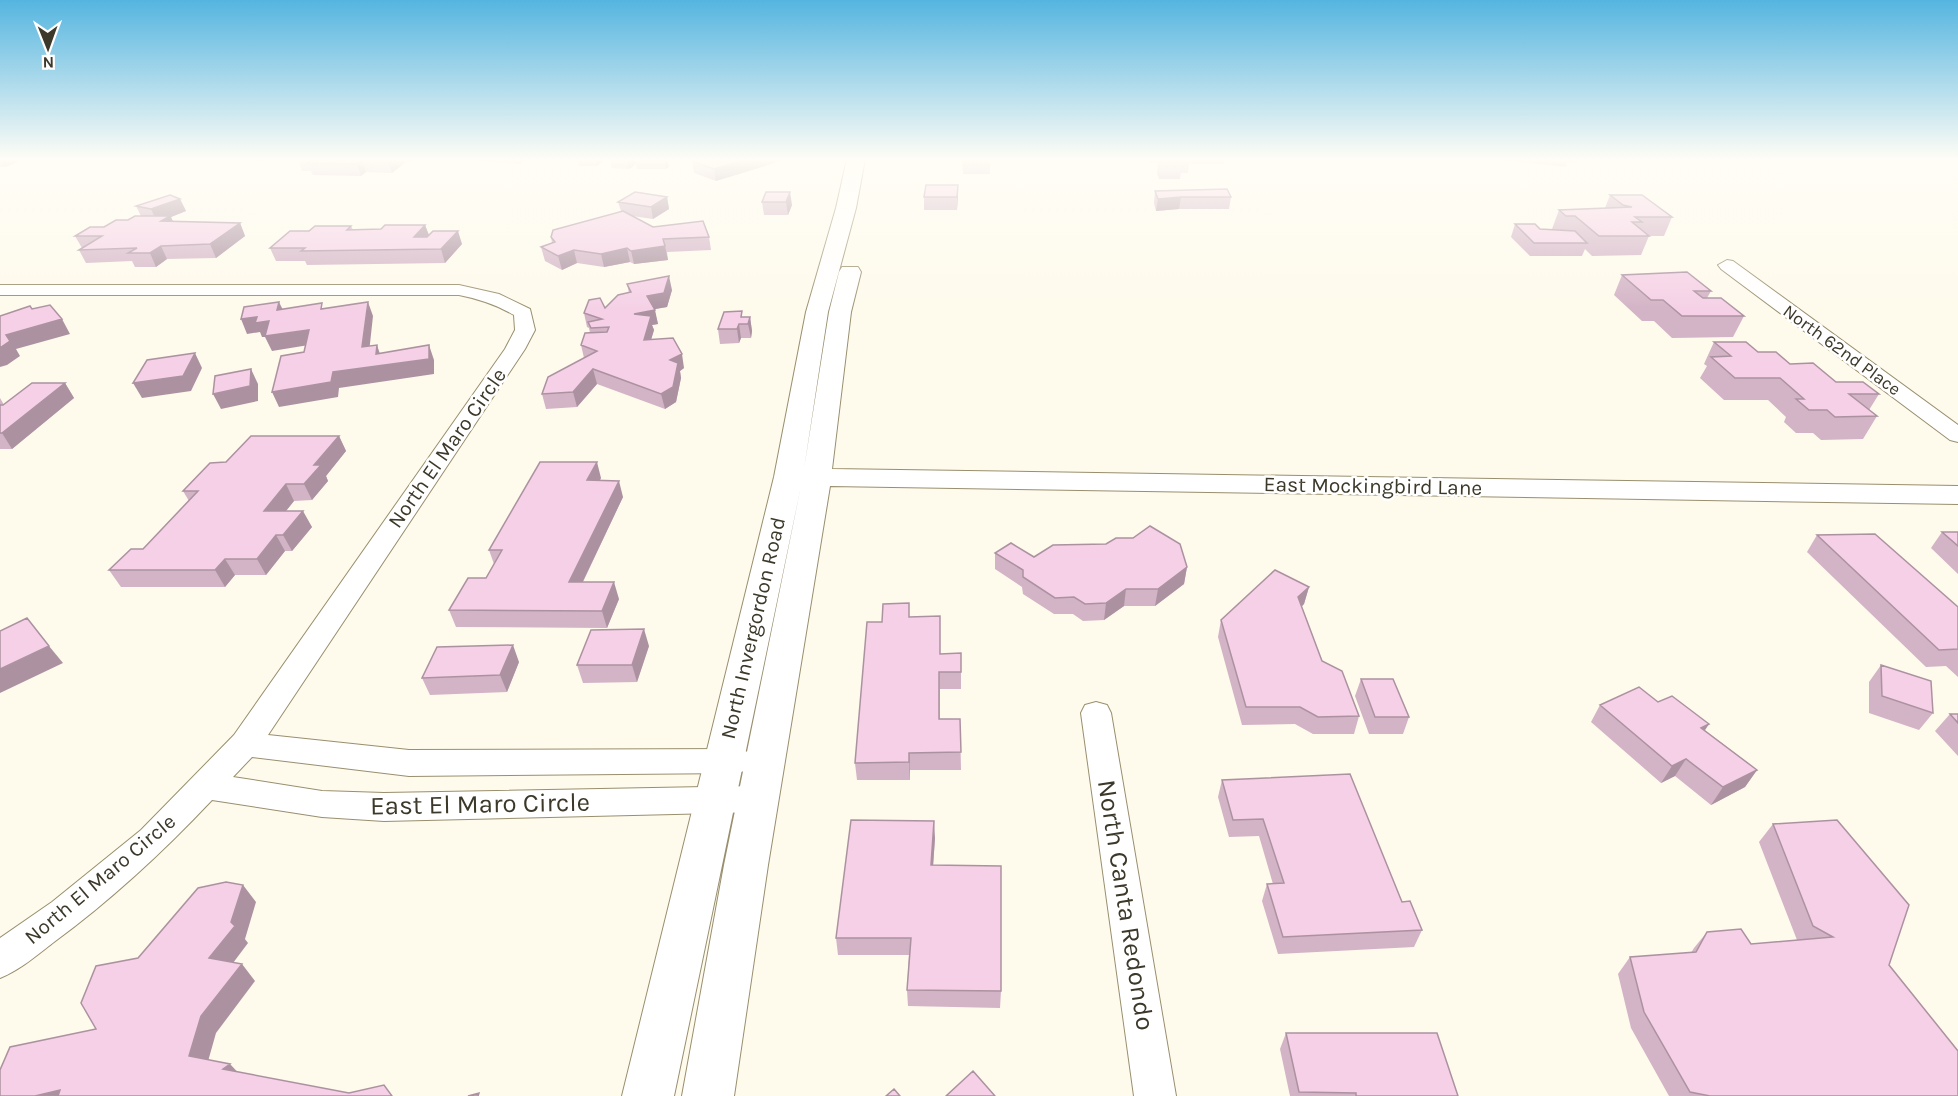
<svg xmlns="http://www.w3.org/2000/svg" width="1958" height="1096" font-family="Karla,sans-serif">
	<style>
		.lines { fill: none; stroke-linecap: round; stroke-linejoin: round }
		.minor-casing { stroke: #998f6e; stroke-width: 2 }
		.tertiary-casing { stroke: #998f6e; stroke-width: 2 }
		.minor { fill: #fff; fill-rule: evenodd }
		.tertiary { fill: #fff; fill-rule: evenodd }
		.wall { fill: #d3b3c6 }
		.shaded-wall { fill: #ac92a1 }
		.building { fill: #f5d0e6; stroke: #ac92a1; stroke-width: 1.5 }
		.labels { text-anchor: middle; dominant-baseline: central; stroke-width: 5; stroke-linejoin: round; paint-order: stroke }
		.far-street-label { font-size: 18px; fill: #3c382a; stroke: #fff }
		.street-label { font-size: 21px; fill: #3c382a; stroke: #fff }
		.near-street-label { font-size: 26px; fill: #3c382a; stroke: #fff }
	</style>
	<rect width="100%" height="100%" fill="#fefaec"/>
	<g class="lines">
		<defs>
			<path id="minor" d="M1727 260 1733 261 1958 425V442L1950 440 1721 269 1718 265Z
				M0 285H459L499 294 530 309 535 330 525 349 268 735 409 750 737 749 748 752 753 761 748 770 737 773 409 776 252 757 233 777 322 791 384 793 758 786 770 790 774 799 770 808 758 812 384 821 322 817 212 800C163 852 111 900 54 942 37 955 20 970 0 978V938L52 902 141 830 234 735 505 349 515 330 514 315C497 305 479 299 459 295H0Z
				M1096 702 1107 705 1111 713 1176 1096H1134L1081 713 1085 705Z"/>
			<path id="tertiary" d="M847 159H865L856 208 828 312 804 469 829 312 839 272 842 267H858L861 272 851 312 832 469 1958 486V504L830 486 768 865 734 1096H682L724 865 801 486 674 1096H622L774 477 806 312 836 208Z"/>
		</defs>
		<use href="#minor" class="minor-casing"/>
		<use href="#tertiary" class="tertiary-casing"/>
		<use href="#minor" class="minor"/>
		<use href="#tertiary" class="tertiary"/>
	</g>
	<path class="wall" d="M0 159 18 162 5 167H0Z
		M201 159H220L219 160H201Z
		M244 159H269L266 161 245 160Z
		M298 159H418L413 162H406L392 173 366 172 361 176 313 175 311 171H302Z
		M472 159H554L524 160 520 164 473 161Z
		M577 159H606L597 166H579Z
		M610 159H670L668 162 669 166 666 169H637L636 164 629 169 612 168Z
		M696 159H787L716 181 694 173 692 161Z
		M962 159H990V174H963Z
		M1149 159H1224V164H1189L1188 173H1181L1180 179H1159L1157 173 1158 163H1150Z
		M1419 159H1452L1451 160Z
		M1502 159H1578L1576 163 1567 162 1566 167 1502 160Z
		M958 185 957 210H924V197Z
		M1155 191 1231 197 1229 209H1179L1156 211 1154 203Z
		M766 192 792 205 788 215H764L762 202Z
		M1610 195 1672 217 1664 236H1649L1641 255 1592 256 1585 249 1582 256H1530L1511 237 1515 224 1540 229 1554 230 1552 229 1559 210 1605 208Z
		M667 197 669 209 653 219 632 216 653 227 709 237 711 250 667 252 668 260 634 264 630 262 604 267 577 263 562 270 545 261 541 247 552 243 551 237 621 211 618 202Z
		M180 199 186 211 171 217 173 222 240 223 245 236 216 258 167 259 156 267H135L132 261 86 263 79 250 82 248 75 236 141 216 136 206Z
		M425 225 429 235 462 244 445 263 307 265 305 261H276L270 248 309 231 351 226 353 230 381 229Z
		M1622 275 1711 291 1707 298 1744 316 1733 337 1672 338 1654 321H1642L1614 295Z
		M627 284 672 290 667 307 654 309 658 324 652 325 654 330 651 339 684 368 680 371 681 378 676 402 665 409 597 384 577 407 546 409 542 394 584 358 581 345 590 333 589 328 587 327 584 313 605 308 629 293Z
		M743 317H750L752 331 751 338H741L739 343 720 344 718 329Z
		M1714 342 1758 352 1836 382 1879 394 1869 410 1877 416 1863 439 1821 440 1813 433H1796L1784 422 1786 417 1768 400H1724L1700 378 1707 366 1704 364Z
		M65 383 74 398 12 449H0V398L4 405Z
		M339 436 346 451 326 476 328 481 312 500 294 501 286 511 312 527 292 551H285L266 575H235L225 587H121L109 570 143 549 189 501 183 491 226 462Z
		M601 478 600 480 623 497 583 582 619 599 607 628 456 627 449 610 486 578 494 564 489 550Z
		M1942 532H1958V574L1931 548Z
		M1817 535 1958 607V677L1946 666 1926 667 1807 552Z
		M995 553 1034 557 1187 567 1184 584 1155 606H1124L1104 620 1083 621 1073 614H1054L1023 594 1022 587 995 569Z
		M1309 587 1304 604 1301 607 1322 661 1359 716 1354 734H1313L1295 724 1242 725 1218 637 1221 620Z
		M940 616V654L961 653V689H940V719H960L961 770H910V780H857L855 763 882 622 910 617Z
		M649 646 637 682 583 683 577 665Z
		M519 662 507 692 430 695 422 678Z
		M1881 665 1933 713 1919 730 1869 713V682Z
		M1361 679 1409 717 1403 734H1369L1355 696Z
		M1658 702 1705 730 1757 770 1745 787 1711 805 1675 776 1661 783 1591 722 1600 705Z
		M1950 714H1958V756L1935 731Z
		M1222 780 1402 902 1422 930 1414 947 1278 954 1262 901 1267 884H1273L1259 836 1229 837 1218 797Z
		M1773 824 1889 965 1958 1096H1669L1631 1028 1618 974 1630 957 1691 953 1694 948 1707 932 1751 944 1797 940 1759 842Z
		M935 838 933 865 1001 991 1000 1008 908 1006 907 990 909 955H838L836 938Z
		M1286 1033 1458 1096H1290L1280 1049Z"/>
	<path class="shaded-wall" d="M0 159H16L18 162 5 167Z
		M355 159 362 160 366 172 361 176Z
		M390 159H405L406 162 392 173 388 161Z
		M519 159H524V160L520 164Z
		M595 159H606L597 166Z
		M627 159H635L636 164 629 169Z
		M664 159H670L668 162 669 166 666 169Z
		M748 159H787L716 181 714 169Z
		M958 185V197L957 210V197Z
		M790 192 792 205 788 215 786 202Z
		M667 197 669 209 653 219 651 207Z
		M1181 197 1179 209 1156 211 1158 199Z
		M180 199 186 211 171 217 176 229 157 222 151 209Z
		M240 223 245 236 216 258 210 244Z
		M425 225 430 238 414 237Z
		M458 231 462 244 445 263 441 249Z
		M161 246 167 259 156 267 150 253Z
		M665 246 668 260 634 264 631 251Z
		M627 248 630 262 604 267 601 254Z
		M574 250 577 263 562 270 558 256Z
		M669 276 672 290 667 307 650 310 647 296Z
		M279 302 286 316 277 310Z
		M368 302 373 316 368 362 362 347Z
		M655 310 658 324 652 325 654 330 647 354 634 314Z
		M257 317 269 321 309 330 315 344 272 351 265 337H262L260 332 247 334 241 319Z
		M750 317 752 331 751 338 748 324Z
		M62 319 70 334 16 349 20 356 7 365 0 367V348L6 335Z
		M739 324 741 338 739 343 737 329Z
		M377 345 382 360 429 345 434 360V374L339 388 338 397 279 407 272 392 333 372 376 354Z
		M195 353 202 368 191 391 142 398 133 383Z
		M682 354 684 368 680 371 681 378 676 402 665 409 661 394 670 360Z
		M251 369 258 384V401L221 409 213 394Z
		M593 369 597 384 577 407 573 392Z
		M65 383 74 398 12 449 2 433Z
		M339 436 346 451 326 476 328 481 312 500 304 484 314 465Z
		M597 462 601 478 592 496 587 480Z
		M619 481 623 497 575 598 569 582Z
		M286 484 294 501 273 527 264 511Z
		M303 511 312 527 292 551 283 535Z
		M276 535 285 551 266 575 257 559Z
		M225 559 235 575 225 587 215 570Z
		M1187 567 1184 584 1155 606 1158 589Z
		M614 582 619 599 607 628 602 611Z
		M1309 587 1304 604 1294 614 1298 597Z
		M1126 589 1124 606 1104 620 1106 603Z
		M644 629 649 646 637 682 632 665Z
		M513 645 519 662 507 692 500 675Z
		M49 646 63 663 0 693V669Z
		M1709 724 1698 741 1701 728Z
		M909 753 910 770V780L909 762Z
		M1686 759 1675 776 1661 783 1672 766Z
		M1757 770 1745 787 1711 805 1723 787Z
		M934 821 935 838 932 882 931 865Z
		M243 885 256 902 245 939 231 922Z
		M235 926 248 943 224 975 209 958Z
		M242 964 255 981 216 1033 205 1072 189 1056 201 1016Z
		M230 1064 245 1080 223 1069Z
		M60 1090 67 1096H35Z"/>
	<path class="building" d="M298 159H390L388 161 362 160 357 164 308 163 314 159Z
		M698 159H748L714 169 692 161Z
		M1160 159H1181L1182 161H1160Z
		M926 185H958L957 197H924Z
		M1227 189 1231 197H1181L1158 199 1155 191Z
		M635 192 667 197 651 207 618 202Z
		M766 192H790L786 202H762Z
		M170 195 180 199 151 209 136 206Z
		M1610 195H1642L1672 217H1635L1642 222H1632L1649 236H1599L1575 216H1566L1559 210 1632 207 1623 205Z
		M623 211 653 227 703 221 709 237 663 239 665 246 631 251 627 248 601 254 574 250 558 256 541 247 555 242 551 237 553 230Z
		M135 216H170L161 221 240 223 210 244 161 246 150 253H128L137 248 79 250 102 236H75L90 227H104L116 220H128Z
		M1515 224H1535L1540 229 1575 231 1587 243H1534Z
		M385 225H425L414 237H427L433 231H458L441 249 301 251 305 248H270L290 231H309L315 226H351L347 230 381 229Z
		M1687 272 1711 291H1694L1703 298H1721L1744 316H1682L1663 300H1651L1622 275Z
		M669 276 664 293 647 296 655 310 634 314 651 316 644 340 673 338 682 354 670 360 678 363 673 387 661 394 593 369 573 392 542 394 548 377 597 351 581 345 585 333 607 332 609 327 591 328 588 322 602 319 584 313 589 300 600 298 605 308 618 295 631 292 627 284Z
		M279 302 277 310 322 303 321 309 368 302 362 347 377 345 376 354 429 345V359L333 372 331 382 272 392 281 356 304 352 309 330 265 336 269 321 255 323 257 317 241 319 244 307Z
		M50 305 62 319 6 335 10 341 0 348V316L30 306 32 309Z
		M742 311 741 317H750L748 324H739L737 329H718L724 312Z
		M1714 342H1746L1758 352H1776L1790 364 1813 363 1836 382H1863L1879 394H1849L1877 416 1835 417 1827 410H1809L1796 399H1804L1780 378H1735L1711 357 1731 356Z
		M195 353 183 376 133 383 147 360Z
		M251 369 250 386 213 394 215 376Z
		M32 383H65L2 433H0V405H3Z
		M251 436H339L314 465H321L304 484H286L264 511H303L283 535H276L257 559H225L215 570H109L131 549H143L198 491H183L210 463 226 462Z
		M540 462H597L587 480 619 481 569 582H614L602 611 449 610 468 578H486L502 550H489Z
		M1150 526 1180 544 1187 567 1158 589H1126L1106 603 1085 604 1074 597 1055 598 1023 577V570L995 553 1011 543 1034 557 1053 545 1106 544 1116 538H1133Z
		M1942 532H1958V546Z
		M1875 534 1958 607V649L1939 650 1817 535Z
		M1275 570 1309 587 1298 597 1322 661 1342 671 1359 716 1318 717 1300 707H1246L1221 620Z
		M909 603V617L940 616V654L961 653V672H939V719H960L961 752 909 753V762L855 763 867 622H882L883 604Z
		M27 618 49 646 0 669V631Z
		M644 629 632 665H577L591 630Z
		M513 645 500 675 422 678 437 647Z
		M1881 665 1931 681 1933 713 1882 696Z
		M1361 679H1393L1409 717H1375Z
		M1639 687 1658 702 1672 696 1709 724 1701 728 1757 770 1723 787 1686 759 1672 766 1600 705Z
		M1950 714H1958V723Z
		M1350 774 1402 902 1410 901 1422 930 1283 937 1267 884 1284 883 1263 819 1233 820 1222 780Z
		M851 820 934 821 931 865 1001 866V991L907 990 911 938H836Z
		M1837 820 1909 905 1889 965 1958 1051V1096H1710L1690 1092 1644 1012 1630 957 1696 952 1707 932 1741 929 1751 944 1833 937 1813 926 1773 824Z
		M226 882 243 885 231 922 235 926 209 958 242 964 201 1016 189 1056 230 1064 223 1069 349 1093 384 1085 392 1096H58L60 1090 35 1096H0V1070L10 1047 96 1029 81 1003 96 966 138 958 198 888Z
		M1286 1033H1437L1458 1096H1356V1093L1299 1092Z
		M973 1071 995 1096H946Z
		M894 1089 900 1096H886Z
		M479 1093 478 1096H468Z"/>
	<linearGradient id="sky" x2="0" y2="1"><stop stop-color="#55b5e0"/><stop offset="0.51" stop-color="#fffdf6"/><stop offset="1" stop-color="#fffdf6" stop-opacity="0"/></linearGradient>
	<rect width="1958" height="312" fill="url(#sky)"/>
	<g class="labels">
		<g class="far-street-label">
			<text transform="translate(1842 350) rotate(36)">North 62nd Place</text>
		</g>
		<g class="street-label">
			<text transform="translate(447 448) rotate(-55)">North El Maro Circle</text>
			<text transform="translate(1373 486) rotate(1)">East Mockingbird Lane</text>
			<text transform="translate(753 628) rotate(-77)">North Invergordon Road</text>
			<text transform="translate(100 879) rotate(-40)">North El Maro Circle</text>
		</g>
		<g class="near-street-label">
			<text transform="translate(480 804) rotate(-1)">East El Maro Circle</text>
			<text transform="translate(1126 905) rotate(81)">North Canta Redondo</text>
		</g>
	</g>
	<g transform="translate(48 48) rotate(179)" stroke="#ffffff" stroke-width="4.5" paint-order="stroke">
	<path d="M0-4.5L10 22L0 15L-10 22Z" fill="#3c382a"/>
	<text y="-9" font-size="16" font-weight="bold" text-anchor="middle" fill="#3c382a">N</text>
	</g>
</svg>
